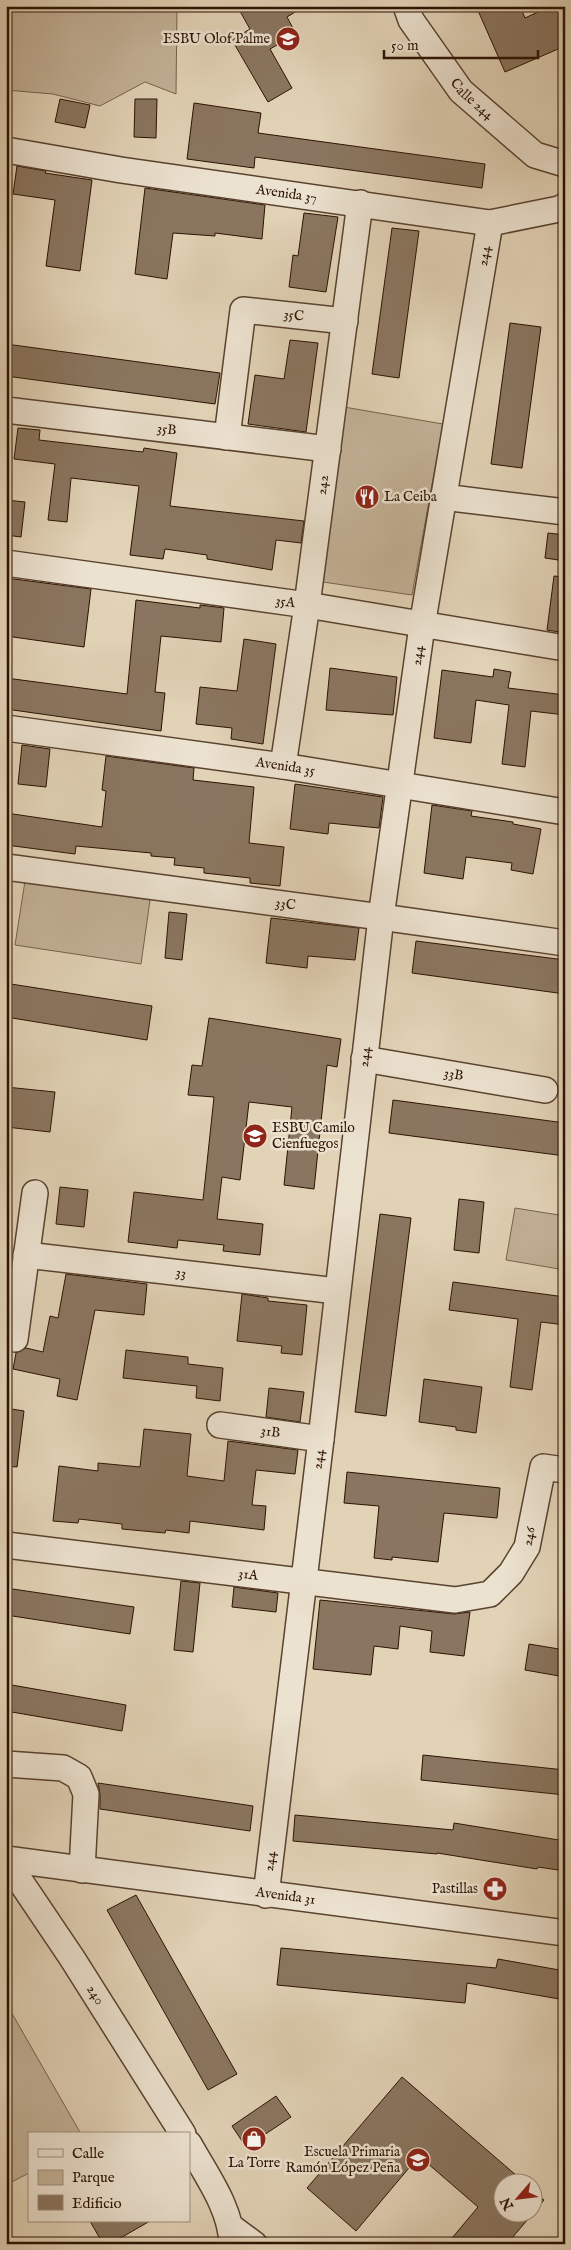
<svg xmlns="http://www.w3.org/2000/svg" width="571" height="2250" font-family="'IM FELL English',serif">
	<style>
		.green { fill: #c3b298; stroke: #77624d }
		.building { fill: #8a7660; stroke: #2b1202 }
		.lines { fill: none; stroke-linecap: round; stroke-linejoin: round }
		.minor-casing { stroke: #59422f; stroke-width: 28 }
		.minor { stroke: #ece2d0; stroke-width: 25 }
		.labels { text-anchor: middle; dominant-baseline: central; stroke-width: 5; stroke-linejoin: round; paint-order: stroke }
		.poi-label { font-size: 14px; fill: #2b1202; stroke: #ece2d0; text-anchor: end }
		.street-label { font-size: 14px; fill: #2b1202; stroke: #ece2d0 }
	</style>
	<rect width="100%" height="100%" fill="#e2d3b7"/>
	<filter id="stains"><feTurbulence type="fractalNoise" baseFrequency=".004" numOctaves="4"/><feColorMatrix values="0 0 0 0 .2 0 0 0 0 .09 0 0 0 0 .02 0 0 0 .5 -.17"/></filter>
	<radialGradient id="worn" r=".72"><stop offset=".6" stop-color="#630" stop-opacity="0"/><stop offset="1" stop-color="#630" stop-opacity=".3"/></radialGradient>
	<path class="green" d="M6 6H177L176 94 145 82 100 106 53 94 6 90Z
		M344 407 443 424 412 595 323 582Z
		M25 881 150 900 141 964 15 945Z
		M515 1208 565 1216V1270L506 1260Z
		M6 2003 81 2134H29V2173L6 2185Z"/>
	<path class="building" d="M237 6H305L287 17 296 34 270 49 292 88 268 102 232 40 250 29Z
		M476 6H520L525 18 551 6H565V46L505 72Z
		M60 99 90 105 85 128 55 122Z
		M135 99H157L156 138 134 137Z
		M194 103 261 113 258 133 485 164 482 188 255 157 254 168 187 159Z
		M17 166 46 171 45 173 92 180 80 271 46 266 55 200 13 194Z
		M145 188 265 205 262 239 215 233V236L173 233 167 279 135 274Z
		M304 213 338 217 326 292 289 287 293 255 298 256Z
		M392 228 419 231 399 378 372 374Z
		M510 323 541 327 522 468 491 464Z
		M290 340 318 343 306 432 248 424 255 375 284 379Z
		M6 344 220 373 215 404 6 376Z
		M18 428 40 430 39 440 143 452 144 448 177 453 170 506 304 521 301 543 276 540 272 570 207 559V555L165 549 163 559 130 555 139 486 71 478 67 522 48 520 55 464 14 459Z
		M6 500 25 502 21 537 6 535Z
		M548 533 565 535V561L545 558Z
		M554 576 565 577V633L547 630Z
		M6 578 91 589 84 647 6 636Z
		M136 600 200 608V605L224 608 221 642 161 636 155 692 165 693 161 731 6 709V678L127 694Z
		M244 639 276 644 263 744 231 739 232 728 196 724 200 687 237 691Z
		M330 668 397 677 393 715 326 710Z
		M494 669 511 672 508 688 565 695V715L531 711 525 767 502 764 509 705 476 700 471 743 434 738 442 670 493 677Z
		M22 745 50 749 46 787 18 784Z
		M106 756 194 768 193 780 254 787 249 843 284 847 280 886 250 883V878L204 873V868L174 865 175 858 151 856V853L76 846 75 854 6 845V813L102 827 106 791 102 790Z
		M295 784 383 797 379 828 329 823 328 834 290 829Z
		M432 805 472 811 471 816 513 822V824L541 829 533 874 511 870 512 863 466 857 463 879 424 873Z
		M169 912 187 914 182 960 165 958Z
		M271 918 359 928 355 960 308 956 307 968 266 963Z
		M416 941 565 960V994L412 973Z
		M11 984 152 1006 147 1040 6 1017Z
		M209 1018 341 1039 337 1067 327 1065 314 1189 284 1185 292 1107 249 1102 240 1180 222 1177 217 1219 263 1224 260 1255 223 1251 224 1245 178 1240 177 1248 128 1242 134 1192 203 1200 214 1097 188 1095 192 1065 202 1066Z
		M6 1087 55 1092 50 1132 6 1127Z
		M393 1100 565 1123V1156L389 1133Z
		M60 1187 88 1190 84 1227 56 1224Z
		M459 1199 484 1202 479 1253 454 1250Z
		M380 1214 411 1218 386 1416 355 1412Z
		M66 1274 147 1284 144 1315 95 1310 77 1400 57 1396 60 1379 13 1369 16 1353 26 1348 43 1352 50 1316 58 1318Z
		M453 1282 565 1297V1325L541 1322 532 1390 510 1387 518 1319 449 1310Z
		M242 1294 268 1298V1301L307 1305 302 1355 281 1353 282 1346 237 1341Z
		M126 1350 188 1357V1364L223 1368 220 1401 196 1398 197 1386 123 1378Z
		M424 1379 482 1387 476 1433 456 1430V1427L419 1422Z
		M269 1388 304 1392 300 1422 266 1417Z
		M6 1408 24 1411 17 1467 6 1466Z
		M144 1429 191 1434 187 1476 224 1481 228 1441 298 1450 295 1474 256 1470 252 1505 266 1506 264 1530 190 1521 189 1533 166 1530 165 1533 122 1529V1524L79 1519 78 1523 53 1521 59 1466 98 1471V1463L140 1467Z
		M347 1472 500 1488 497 1518 444 1513 438 1562 392 1557V1560L374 1558 379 1506 344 1503Z
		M181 1581 200 1583 193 1652 174 1650Z
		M234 1587 278 1593 276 1612 232 1607Z
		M6 1588 134 1607 130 1634 6 1615Z
		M320 1600 454 1614 470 1612 464 1656 430 1652 432 1631 400 1626 398 1649 374 1646 371 1675 313 1669Z
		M529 1644 565 1650V1677L525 1670Z
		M6 1684 126 1705 122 1731 6 1711Z
		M423 1755 565 1770V1795L421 1780Z
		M98 1783 253 1806 250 1831 100 1809V1794Z
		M295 1815 453 1830 454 1823 565 1841V1871L538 1867 537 1869 437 1853V1854L293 1841Z
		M136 1895 237 2074 208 2090 107 1910Z
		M281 1948 496 1968 498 1959 565 1971V2000L467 1983 465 2003 277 1985Z
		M402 2077 524 2182H504V2212H534V2191L544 2200 507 2244H447L478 2207 419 2156 356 2231 307 2188Z
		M276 2096 291 2117 246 2147 232 2126Z
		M90 2221H150L110 2244H103Z"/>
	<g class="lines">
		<defs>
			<g id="minor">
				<path id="s1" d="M406 6 411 20 461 91 535 155 565 164"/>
				<path id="s2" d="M6 150 121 170 490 223 559 209 565 206"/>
				<path id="s3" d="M6 410 328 449"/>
				<path id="s4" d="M227 437 243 310 345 321"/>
				<path d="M443 497 565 512"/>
				<path id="s5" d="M6 563 307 605 565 648"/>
				<path id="s6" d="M6 728 283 766 565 812"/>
				<path id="s7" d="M283 766 307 605 360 203"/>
				<path id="s8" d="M6 867 381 917 565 943"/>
				<path id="s9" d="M364 1059 545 1090"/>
				<path id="s10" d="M26 1255 337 1291"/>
				<path d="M15 1339 35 1193"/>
				<path id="s11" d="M220 1425 321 1439"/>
				<path id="s12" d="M6 1545 455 1600 490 1594 511 1573 527 1547 543 1467 565 1470"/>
				<path d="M6 1764 63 1768 79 1777 86 1794 82 1870"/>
				<path id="s13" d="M6 1859 565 1933"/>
				<path id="s14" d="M6 1860 72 1958 183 2134"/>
				<path id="s15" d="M266 1895 321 1439 381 917 422 626 490 223"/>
				<path d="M189 2144C206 2175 231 2208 232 2244"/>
				<path d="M231 2227 254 2244"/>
			</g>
		</defs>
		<use href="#minor" class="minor-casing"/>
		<use href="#minor" class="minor"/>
	</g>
	<defs>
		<symbol id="school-disc" viewBox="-11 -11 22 22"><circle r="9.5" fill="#8f2418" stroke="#ece2d0"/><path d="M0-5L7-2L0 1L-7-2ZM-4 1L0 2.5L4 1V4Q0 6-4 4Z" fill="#fff"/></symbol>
		<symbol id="restaurant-disc" viewBox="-11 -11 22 22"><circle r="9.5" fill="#8f2418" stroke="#ece2d0"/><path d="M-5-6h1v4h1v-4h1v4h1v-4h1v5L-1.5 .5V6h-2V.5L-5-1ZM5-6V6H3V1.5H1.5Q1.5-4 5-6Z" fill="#fff"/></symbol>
		<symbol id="pharmacy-disc" viewBox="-11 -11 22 22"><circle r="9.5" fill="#8f2418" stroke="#ece2d0"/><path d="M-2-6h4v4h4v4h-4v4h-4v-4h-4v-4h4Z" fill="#fff"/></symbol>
		<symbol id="shop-disc" viewBox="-11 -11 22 22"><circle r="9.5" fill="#8f2418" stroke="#ece2d0"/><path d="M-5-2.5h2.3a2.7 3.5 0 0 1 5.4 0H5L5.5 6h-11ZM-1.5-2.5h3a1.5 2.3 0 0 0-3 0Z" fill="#fff"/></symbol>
	</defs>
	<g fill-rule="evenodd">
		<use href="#school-disc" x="274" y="25" width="28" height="28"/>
		<use href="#restaurant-disc" x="353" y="483" width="28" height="28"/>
		<use href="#school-disc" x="241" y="1122" width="28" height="28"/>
		<use href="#pharmacy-disc" x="481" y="1875" width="28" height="28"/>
		<use href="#shop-disc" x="240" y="2125" width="28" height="28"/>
		<use href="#school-disc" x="404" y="2146" width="28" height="28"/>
	</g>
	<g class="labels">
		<g class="poi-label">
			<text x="270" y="39">ESBU Olof Palme</text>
			<text x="384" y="497" text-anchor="start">La Ceiba</text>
			<text x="272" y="1128" text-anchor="start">ESBU Camilo<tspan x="272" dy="16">Cienfuegos</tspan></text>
			<text x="478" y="1889">Pastillas</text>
			<text x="400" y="2152">Escuela Primaria<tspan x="400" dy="16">Ramón López Peña</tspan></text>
			<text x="254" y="2163" text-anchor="middle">La Torre</text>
		</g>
		<g class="street-label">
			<text stroke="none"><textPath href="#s1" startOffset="115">Calle 244</textPath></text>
			<text stroke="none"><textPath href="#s2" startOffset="284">Avenida 37</textPath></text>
			<text stroke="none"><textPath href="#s15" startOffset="1654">244</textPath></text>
			<text stroke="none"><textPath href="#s4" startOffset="179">35C</textPath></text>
			<text stroke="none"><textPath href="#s3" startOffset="162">35B</textPath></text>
			<text stroke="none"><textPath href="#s7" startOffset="284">242</textPath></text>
			<text stroke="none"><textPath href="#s5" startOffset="282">35A</textPath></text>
			<text stroke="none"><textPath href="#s15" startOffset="1249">244</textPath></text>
			<text stroke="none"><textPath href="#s6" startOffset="282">Avenida 35</textPath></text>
			<text stroke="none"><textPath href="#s8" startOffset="282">33C</textPath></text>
			<text stroke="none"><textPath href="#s15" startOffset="844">244</textPath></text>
			<text stroke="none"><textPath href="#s9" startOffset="91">33B</textPath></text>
			<text stroke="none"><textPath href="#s10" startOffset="156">33</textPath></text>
			<text stroke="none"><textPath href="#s11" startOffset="51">31B</textPath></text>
			<text stroke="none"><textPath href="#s15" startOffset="439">244</textPath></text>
			<text stroke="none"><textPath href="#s12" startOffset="559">246</textPath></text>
			<text stroke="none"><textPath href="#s12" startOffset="244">31A</textPath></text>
			<text stroke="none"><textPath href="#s15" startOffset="34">244</textPath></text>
			<text stroke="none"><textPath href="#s13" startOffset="282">Avenida 31</textPath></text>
			<text stroke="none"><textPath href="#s14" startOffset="162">240</textPath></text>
		</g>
	</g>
	<rect width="571" height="2250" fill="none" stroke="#e2d3b7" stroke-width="25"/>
	<rect x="8" y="8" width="556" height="2235" fill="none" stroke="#2b1202" stroke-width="2.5"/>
	<rect x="12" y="12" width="546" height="2225" fill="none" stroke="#2b1202"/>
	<rect x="28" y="2132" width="162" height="90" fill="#ece2d0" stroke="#9f8f7e"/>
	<rect x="38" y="2149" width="25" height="8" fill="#ece2d0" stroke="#9f8f7e"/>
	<text x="72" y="2158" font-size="15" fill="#2b1202">Calle</text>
	<rect x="38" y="2170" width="25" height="15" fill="#c3b298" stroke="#9f8f7e"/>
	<text x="72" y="2182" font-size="15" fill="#2b1202">Parque</text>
	<rect x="38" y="2195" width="25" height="15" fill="#8a7660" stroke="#9f8f7e"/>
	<text x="72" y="2208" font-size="15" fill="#2b1202">Edificio</text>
	<g transform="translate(518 2198) rotate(242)"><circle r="24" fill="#ece2d0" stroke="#9f8f7e"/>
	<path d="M0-4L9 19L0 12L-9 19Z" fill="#8f2418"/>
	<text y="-8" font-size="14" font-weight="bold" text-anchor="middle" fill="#2b1202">N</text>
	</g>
	<path d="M384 50v8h154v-8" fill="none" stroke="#2b1202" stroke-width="2.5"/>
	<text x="391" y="50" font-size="15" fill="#2b1202" stroke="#ece2d0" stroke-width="4" paint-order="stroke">50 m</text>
	<rect width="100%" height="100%" filter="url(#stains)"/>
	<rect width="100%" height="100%" fill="url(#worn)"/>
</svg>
